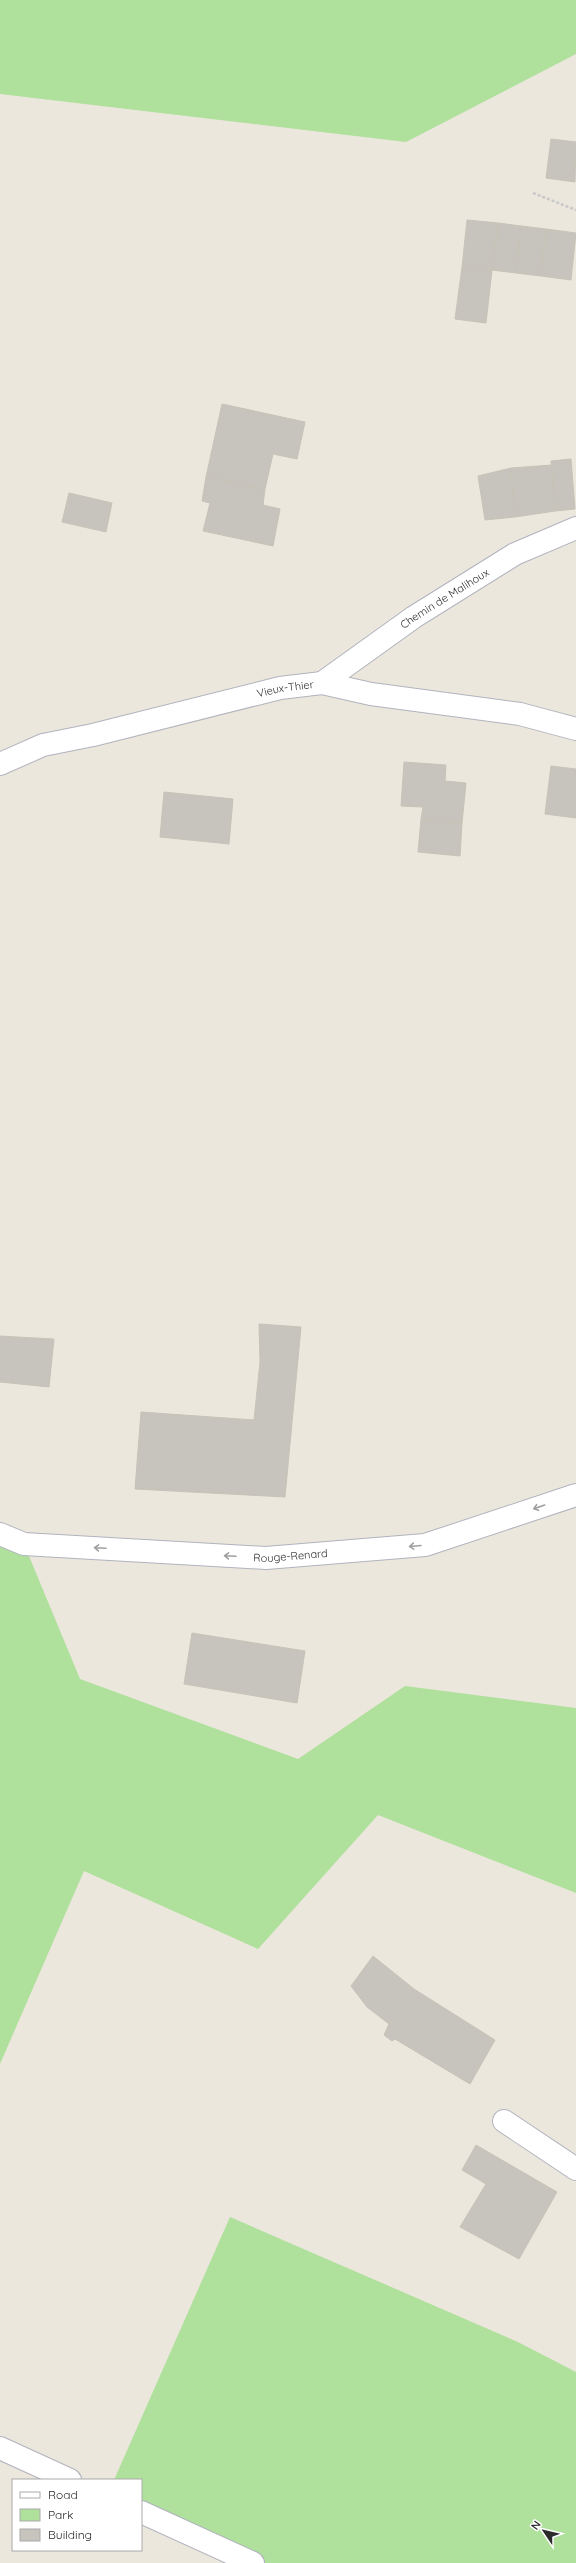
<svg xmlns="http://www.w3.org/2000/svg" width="576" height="2563" font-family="Quicksand,sans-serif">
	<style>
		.green { fill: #afe09c }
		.building { fill: #c7c3bd; stroke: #c7c3b7 }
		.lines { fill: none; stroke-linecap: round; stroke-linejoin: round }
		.street-casing { stroke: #b1b3be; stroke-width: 24 }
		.path { stroke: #c8c8c8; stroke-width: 2.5; stroke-dasharray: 3 2; stroke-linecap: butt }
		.street { stroke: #fff; stroke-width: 22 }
		.oneway { stroke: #a0a0a0 }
		.labels { text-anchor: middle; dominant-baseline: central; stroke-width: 3; stroke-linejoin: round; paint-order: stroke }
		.street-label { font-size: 11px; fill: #2b2b2b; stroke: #fff }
	</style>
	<rect width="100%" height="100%" fill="#ece7dd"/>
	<path class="green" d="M0 0H576V54L406 142 0 94Z
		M0 1534 24 1544 80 1679 298 1759 405 1686 576 1708V1893L378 1815 258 1949 84 1871 0 2064Z
		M230 2217 518 2342 576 2372V2563H253L141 2512V2480H114Z"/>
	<path class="building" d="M551 139 576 142 575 182 546 178Z
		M467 220 498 223 492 270 462 267Z
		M498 223 521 226 516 273 492 270Z
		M521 226 546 229 541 276 516 273Z
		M546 229 576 233 571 280 541 276Z
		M462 267 492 270 486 323 455 319Z
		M222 404 305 422 297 459 273 454 265 489 206 477Z
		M571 459 575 509 555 511 551 461Z
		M552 465 555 511 515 517 511 468Z
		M511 468 515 517 485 520 478 476Z
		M206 477 265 489 263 505 280 509 273 546 203 531 210 503 202 501Z
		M69 493 112 503 106 532 62 522Z
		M404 762 446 765 445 781 466 783 462 823 421 819 423 807 401 806Z
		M551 766 576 769V818L545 814Z
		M164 792 233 799 229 844 160 837Z
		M421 819 462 823 460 856 418 852Z
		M259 1324 301 1327 285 1497 135 1489 141 1412 254 1420 260 1362Z
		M0 1336 54 1339 49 1387 0 1382Z
		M192 1633 305 1651 297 1703 184 1684Z
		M373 1956 414 1989 495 2040 470 2084 395 2039 392 2041 384 2035 389 2024 367 2007 351 1986Z
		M476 2145 557 2192 519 2259 460 2227 486 2184 462 2170Z"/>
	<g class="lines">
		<defs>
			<g id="street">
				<path id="s1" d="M322 683 414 617 515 554 576 528"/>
				<path id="s2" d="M0 764 43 745 93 735 280 688 322 683 371 694 520 714 576 729"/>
				<path id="s3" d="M0 1534 24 1544 266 1558 425 1545 576 1495"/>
				<path d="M504 2121 576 2169"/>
				<path d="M0 2448 70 2480"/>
				<path d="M141 2512 253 2563"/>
			</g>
		</defs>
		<use href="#street" class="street-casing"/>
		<path class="path" d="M533 193 576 210"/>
		<use href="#street" class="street"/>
	</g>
	<defs><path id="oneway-shaft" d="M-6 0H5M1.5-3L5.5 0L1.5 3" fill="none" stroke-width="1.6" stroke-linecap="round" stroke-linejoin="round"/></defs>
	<g class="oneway">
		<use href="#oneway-shaft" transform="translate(539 1507) rotate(161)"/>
		<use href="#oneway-shaft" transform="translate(415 1546) rotate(175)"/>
		<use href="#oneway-shaft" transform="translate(100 1548) rotate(-177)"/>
		<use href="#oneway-shaft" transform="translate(230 1556) rotate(-177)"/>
	</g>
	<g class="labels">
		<g class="street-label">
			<text stroke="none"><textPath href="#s1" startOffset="149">Chemin de Malihoux</textPath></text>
			<text stroke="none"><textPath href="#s2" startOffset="296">Vieux-Thier</textPath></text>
			<text stroke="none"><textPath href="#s3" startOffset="293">Rouge-Renard</textPath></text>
		</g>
	</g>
	<rect x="12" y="2479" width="130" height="72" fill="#ffffff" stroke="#aaaaaa"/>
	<rect x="20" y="2492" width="20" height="6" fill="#ffffff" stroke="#aaaaaa"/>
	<text x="48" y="2499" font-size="12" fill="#2b2b2b">Road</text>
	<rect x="20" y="2509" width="20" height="12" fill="#afe09c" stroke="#aaaaaa"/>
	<text x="48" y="2519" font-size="12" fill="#2b2b2b">Park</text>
	<rect x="20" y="2529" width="20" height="12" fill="#c7c3bd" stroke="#aaaaaa"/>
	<text x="48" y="2539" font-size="12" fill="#2b2b2b">Building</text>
	<g transform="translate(544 2531) rotate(305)" stroke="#ffffff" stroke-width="3" paint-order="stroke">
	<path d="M0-3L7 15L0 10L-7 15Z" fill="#2b2b2b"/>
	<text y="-6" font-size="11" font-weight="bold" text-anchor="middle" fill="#2b2b2b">N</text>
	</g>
</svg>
